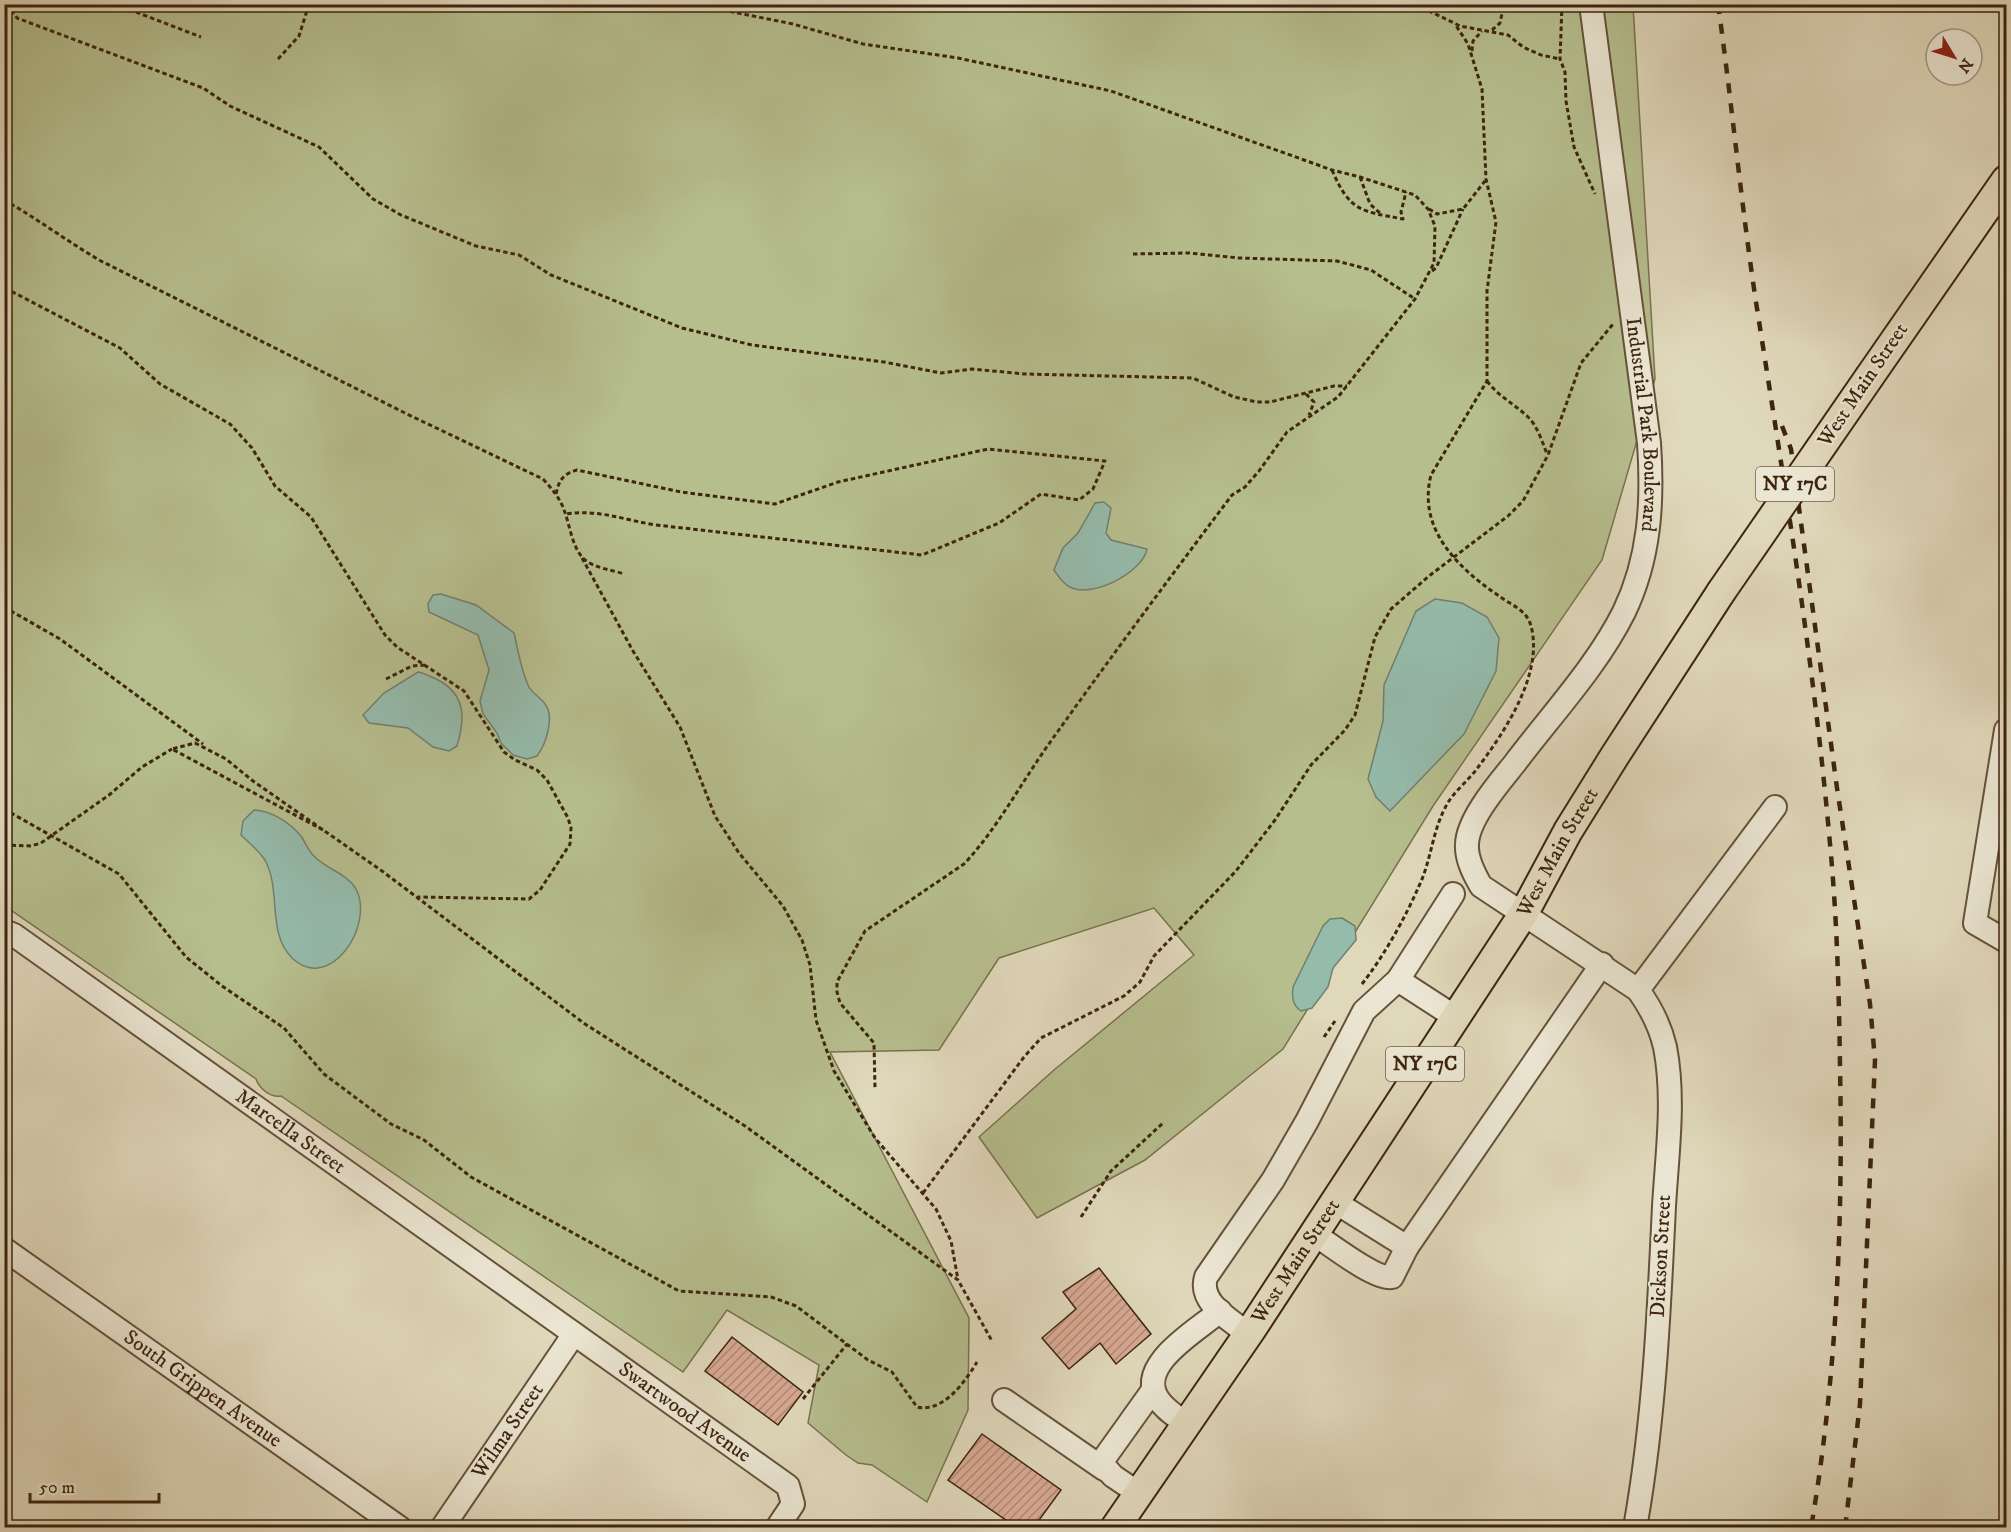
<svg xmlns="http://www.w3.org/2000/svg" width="2011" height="1532" font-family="'IM FELL DW Pica',serif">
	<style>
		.grass { fill: #b6be8e; stroke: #7a724e; stroke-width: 1.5 }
		.water { fill: #95bbab; stroke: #727f6d; stroke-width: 1.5 }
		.building { fill: url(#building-hatch); stroke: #3d250f; stroke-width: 1.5 }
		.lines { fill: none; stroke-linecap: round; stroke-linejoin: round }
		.minor-casing { stroke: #66523a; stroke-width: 26 }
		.major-casing { stroke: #3d250f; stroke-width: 32 }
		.path { stroke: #3d250f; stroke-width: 3; stroke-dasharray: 4.5 3; stroke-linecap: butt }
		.minor { stroke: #ebe6d3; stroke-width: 22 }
		.major { stroke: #e0d8bb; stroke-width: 28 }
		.rail { stroke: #3d250f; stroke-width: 4.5; stroke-dasharray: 10 10; stroke-linecap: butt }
		.major-bridge-casing { stroke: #3d250f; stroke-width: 32; stroke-linecap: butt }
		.major-bridge { stroke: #e0d8bb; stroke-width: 28 }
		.labels { text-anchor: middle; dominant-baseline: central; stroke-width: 4.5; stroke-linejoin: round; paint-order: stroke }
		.shield { fill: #ebe6d3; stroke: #715f4a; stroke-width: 1.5 }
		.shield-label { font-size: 20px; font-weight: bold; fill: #3d250f }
		.street-label { font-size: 21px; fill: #3d250f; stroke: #ebe6d3 }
	</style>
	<defs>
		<pattern id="building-hatch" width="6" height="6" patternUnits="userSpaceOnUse" patternTransform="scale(1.5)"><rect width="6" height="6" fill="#d8a992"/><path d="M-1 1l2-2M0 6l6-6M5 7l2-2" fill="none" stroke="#b08976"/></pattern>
	</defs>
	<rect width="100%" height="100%" fill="#e0d8bb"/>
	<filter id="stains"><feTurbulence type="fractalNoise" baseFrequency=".00333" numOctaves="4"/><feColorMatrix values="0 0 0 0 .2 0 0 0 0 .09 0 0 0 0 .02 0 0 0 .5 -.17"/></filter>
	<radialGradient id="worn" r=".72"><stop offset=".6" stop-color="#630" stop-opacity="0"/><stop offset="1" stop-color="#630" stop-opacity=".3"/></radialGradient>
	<path class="grass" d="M5 5H1633L1655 379 1602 560 1433 806 1283 1049 1145 1160 1037 1218 979 1137 1054 1070 1194 955 1154 908 999 958 939 1050 830 1052 969 1318 968 1410 927 1502 872 1465 858 1463 846 1455 808 1423 819 1365 727 1310 683 1372 281 1096C270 1098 259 1088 256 1079L5 906Z"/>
	<path class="water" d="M1104 502 1111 508 1106 533 1111 540 1147 549C1143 572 1092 599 1070 587 1063 584 1059 577 1054 570L1063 548 1078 533 1095 503Z
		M441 594 476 605 514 633C518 650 521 671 529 687 533 694 541 698 545 704 555 717 546 744 537 756L527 759 513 755 501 743 497 733 483 714 480 701 489 670 478 635 429 612 428 604 433 595Z
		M1435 599 1462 603 1487 617 1499 638 1496 671 1464 734 1390 811 1376 797 1368 779 1383 721 1384 685 1416 611Z
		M418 672C427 674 432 677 440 681 466 696 465 719 457 746L449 751 433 747 408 728 369 723 363 715 384 693Z
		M254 810C272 811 289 822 301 836 305 842 308 850 313 855 325 869 347 873 356 889 375 925 330 994 292 958 267 933 281 892 266 862 261 852 249 843 241 835L243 821Z
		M1342 918 1355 926 1356 940 1333 968 1328 987 1312 1008 1301 1011C1292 1005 1292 996 1293 987L1323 926 1330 919Z"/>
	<path class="building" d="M1099 1268 1151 1334 1116 1364 1100 1343 1069 1369 1042 1338 1076 1309 1063 1292Z
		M732 1337 803 1392 778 1425 705 1371Z
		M982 1434 1061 1490 1034 1527H1016L948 1480Z"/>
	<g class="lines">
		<defs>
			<g id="minor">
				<path id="s1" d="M1591 4 1649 443C1653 502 1650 558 1624 612 1597 666 1552 714 1515 763 1500 782 1468 818 1467 844 1466 859 1474 874 1481 886L1638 990C1651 1008 1660 1025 1665 1047 1675 1098 1667 1155 1664 1206 1659 1314 1654 1421 1635 1528"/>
				<path d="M2006 730 1975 923 2006 941"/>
				<path id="s2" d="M4 931 14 935 788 1486 793 1504 777 1528"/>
				<path d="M1398 980 1455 1017"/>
				<path d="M1638 990 1775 807"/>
				<path d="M1335 1202 1407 1247"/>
				<path d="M1314 1234C1330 1244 1375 1280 1392 1277L1407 1247 1602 964"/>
				<path id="s3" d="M4 1249 400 1528"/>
				<path d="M1248 1334C1231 1320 1198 1303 1206 1277L1273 1180 1307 1121 1364 1011 1398 980 1453 894"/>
				<path d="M1004 1400 1104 1469"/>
				<path d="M1186 1424C1176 1416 1164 1409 1158 1399 1135 1365 1198 1330 1220 1311"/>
				<path d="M1138 1493 1113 1476 1103 1465V1460L1153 1390"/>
				<path id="s4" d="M442 1528 574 1334"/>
			</g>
			<g id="major">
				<path d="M1870 376 2006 180"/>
				<path id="s5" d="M1115 1528 1251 1330 1524 913 1568 831 1614 757 1721 592"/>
			</g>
		</defs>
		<use href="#minor" class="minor-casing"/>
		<use href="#major" class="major-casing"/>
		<path class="path" d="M7 4 17 18 203 88 230 106 319 147 373 199 401 215 476 246 519 255 551 275 682 328 752 345 884 362 941 373 972 369 1025 374 1193 378 1234 397 1257 402H1270L1334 386H1347
			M115 4 201 37
			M693 4 793 24 863 44 958 58 1111 91 1332 170 1360 177 1415 195 1428 209 1435 226 1434 263 1415 299 1338 397 1287 432 1259 471 1245 487 1232 495C1171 576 1110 658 1051 741 1022 781 998 828 964 864L865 931 837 982V992L840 1003 874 1043 875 1088
			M1415 4 1460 26 1508 35 1523 47 1541 55 1560 59
			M1562 4 1560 59 1565 72 1566 101 1574 147 1595 194
			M1492 30 1500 23 1504 4
			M1472 51 1473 41 1482 31
			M278 59 299 36 309 4
			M1332 170C1350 212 1361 211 1403 219L1401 212 1406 192
			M1360 177 1370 204 1381 214
			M4 200C38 219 68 242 101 261L407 414 543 479C552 489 560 498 564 510 570 525 572 548 584 559 594 568 612 570 624 574
			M1429 209 1437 214 1463 209 1485 181
			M1133 254 1189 253 1239 258 1337 261 1371 270 1415 299
			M1432 271 1436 268 1463 209
			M5 288 120 348 160 384 230 424 252 448 275 486 311 517 385 635 397 647 464 691 504 752 515 760 537 770 547 780 568 818 571 828 570 844 540 890 529 899 418 897
			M1487 381C1498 396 1513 403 1527 416 1537 425 1542 441 1547 454
			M1306 394 1314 402 1309 415
			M556 494C559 480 563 474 577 470L681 492 775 504 838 482 988 449 1105 461 1093 489 1079 500 1041 494 999 523 922 555 656 525C624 520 598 509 566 514
			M582 558 633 651 680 727 715 816 739 853 783 906 802 940 810 965 816 1020 834 1071 875 1138 936 1209 951 1241 958 1280
			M4 607 60 639 203 744
			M386 679 412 666 426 665
			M4 809 119 874 186 957 222 986 284 1028 324 1074 391 1124 424 1140 471 1177 679 1291 771 1297 796 1306 868 1360 892 1372 917 1407C943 1413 965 1382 977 1362
			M323 830 172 749 195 743 226 759 253 781 382 871 585 1024 745 1126 958 1280 992 1341
			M4 845 31 846 41 843 109 795 142 767 172 749
			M1362 984C1384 956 1405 918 1419 886 1431 861 1432 833 1445 808 1452 793 1466 783 1476 770 1504 733 1544 674 1531 626 1527 610 1511 605 1499 596 1458 568 1417 529 1431 475L1487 381V291L1496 222 1486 179 1482 89 1468 44 1455 24
			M1324 1037 1335 1021
			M923 1193 1024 1057 1041 1038 1124 996 1140 982 1154 956 1236 871 1275 820 1311 765 1345 730 1355 715 1375 637 1391 609 1429 576 1508 516 1523 501 1548 455 1581 363 1613 324
			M1081 1217 1111 1171 1163 1123
			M803 1399 847 1344"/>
		<use href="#minor" class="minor"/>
		<use href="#major" class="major"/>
		<path class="rail" d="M1718 4C1732 104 1741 203 1756 302 1784 482 1814 662 1830 844 1837 918 1839 992 1840 1067 1843 1220 1837 1376 1811 1528
			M1782 426 1791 449 1837 788 1870 1004 1875 1060 1860 1404 1845 1528"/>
		<defs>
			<path id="major-bridge" d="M1721 592 1870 376"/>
		</defs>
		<use href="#major-bridge" class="major-bridge-casing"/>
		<use href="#major-bridge" class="major-bridge"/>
	</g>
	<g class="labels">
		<g class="shield">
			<rect x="1756" y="467" width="78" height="34" rx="4.5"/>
			<rect x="1386" y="1047" width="78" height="34" rx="4.5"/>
		</g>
		<g class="shield-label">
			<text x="1795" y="484">NY 17C</text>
			<text x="1425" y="1064">NY 17C</text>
		</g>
		<g class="street-label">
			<text transform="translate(1863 385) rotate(-56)">West Main Street</text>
			<text stroke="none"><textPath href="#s1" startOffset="424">Industrial Park Boulevard</textPath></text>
			<text stroke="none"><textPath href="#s5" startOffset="808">West Main Street</textPath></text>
			<text stroke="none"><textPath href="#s2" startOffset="350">Marcella Street</textPath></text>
			<text transform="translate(1661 1256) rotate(-87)">Dickson Street</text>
			<text stroke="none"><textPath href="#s5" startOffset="322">West Main Street</textPath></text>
			<text stroke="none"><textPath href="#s3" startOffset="243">South Grippen Avenue</textPath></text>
			<text stroke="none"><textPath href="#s2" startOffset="834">Swartwood Avenue</textPath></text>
			<text stroke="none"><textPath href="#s4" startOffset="117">Wilma Street</textPath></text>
		</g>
	</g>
	<rect width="2011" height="1532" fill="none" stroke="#e0d8bb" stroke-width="24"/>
	<rect x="6" y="6" width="1999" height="1520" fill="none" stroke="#3d250f" stroke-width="3"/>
	<rect x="12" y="12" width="1987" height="1508" fill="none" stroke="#3d250f" stroke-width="1.5"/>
	<g transform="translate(1954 57) rotate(128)"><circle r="28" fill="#ebe6d3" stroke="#a59985" stroke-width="1.5"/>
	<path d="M0-4.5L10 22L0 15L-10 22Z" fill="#8f2418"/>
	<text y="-9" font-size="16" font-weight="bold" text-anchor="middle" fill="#3d250f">N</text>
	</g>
	<path d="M30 1493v9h129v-9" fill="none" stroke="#3d250f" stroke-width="3"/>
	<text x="39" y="1493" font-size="18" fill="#3d250f" stroke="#ebe6d3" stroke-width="4.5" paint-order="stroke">50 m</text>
	<rect width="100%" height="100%" filter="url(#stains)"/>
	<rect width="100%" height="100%" fill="url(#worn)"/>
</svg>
